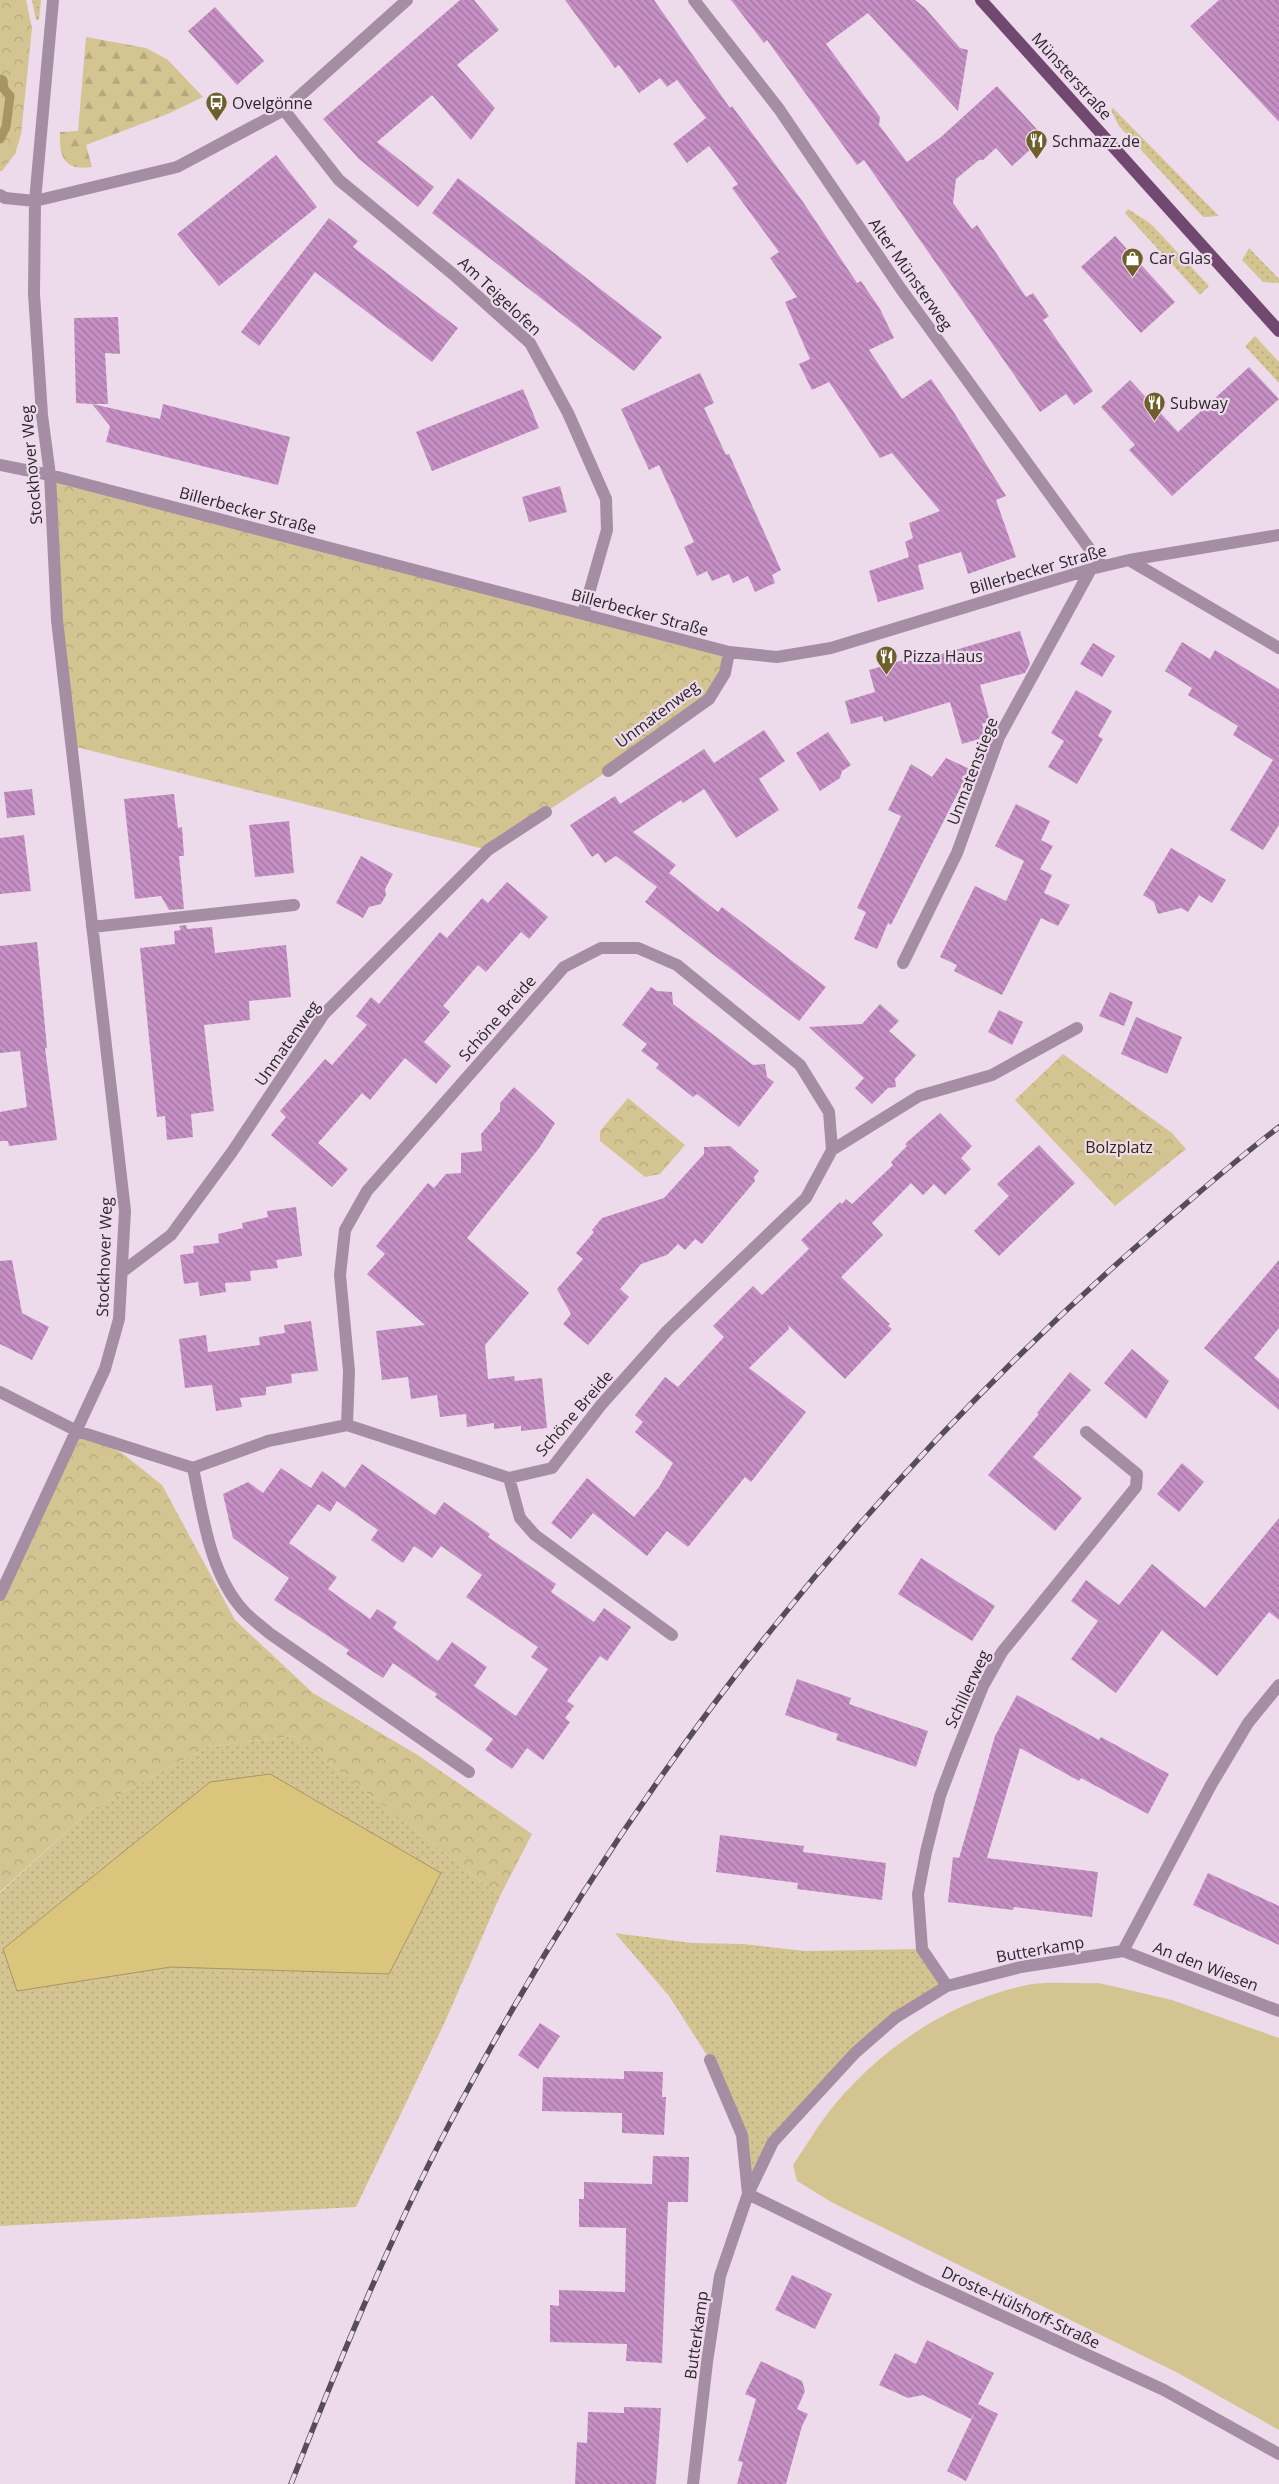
<svg xmlns="http://www.w3.org/2000/svg" width="1279" height="2484" font-family="'Open Sans',sans-serif">
	<style>
		.grass { fill: url(#grass-dots) }
		.forest { fill: url(#forest-firs) }
		.park { fill: url(#park-crowns) }
		.pitch { fill: #d4c491 }
		.water { fill: #dbc57d; stroke: #a79565 }
		.lines { fill: none; stroke-linecap: round; stroke-linejoin: round }
		.stream { stroke: #a79565; stroke-width: 9 }
		.building { fill: url(#building-back-hatch); fill-rule: evenodd }
		.minor { stroke: #a58da4; stroke-width: 12 }
		.major { stroke: #71486f; stroke-width: 12 }
		.rail-casing { stroke: #564d56; stroke-width: 5.5 }
		.rail { stroke: #eddbec; stroke-width: 4; stroke-dasharray: 11; stroke-linecap: butt }
		.labels { text-anchor: middle; dominant-baseline: central; stroke-width: 4.5; stroke-linejoin: round; paint-order: stroke }
		.street-label { font-size: 16px; fill: #2d262d; stroke: #eddbec }
		.poi-label { font-size: 16px; fill: #2d262d; stroke: #eddbec; text-anchor: start }
		.park-label { font-size: 16px; fill: #332908; stroke: #eddbec }
	</style>
	<defs>
		<pattern id="grass-dots" width="8" height="8" patternUnits="userSpaceOnUse" patternTransform="scale(1.25)"><rect width="8" height="8" fill="#d4c491"/><path d="M2 2h.1M6 6h.1" fill="none" stroke="#b6a87d" stroke-width="1.8" stroke-linecap="round"/></pattern>
		<pattern id="forest-firs" width="22" height="20" patternUnits="userSpaceOnUse" patternTransform="scale(1.25)"><rect width="22" height="20" fill="#d4c491"/><path d="M5 1l3.5 6h-7zM16 11l3.5 6h-7z" fill="#b6a87d"/></pattern>
		<pattern id="park-crowns" width="20" height="18" patternUnits="userSpaceOnUse" patternTransform="scale(1.25)"><rect width="20" height="18" fill="#d4c491"/><path d="M2 6a3 3 0 1 1 6 0M12 15a3 3 0 1 1 6 0" fill="none" stroke="#b6a87d"/></pattern>
		<pattern id="building-back-hatch" width="6" height="6" patternUnits="userSpaceOnUse" patternTransform="scale(1.25)"><rect width="6" height="6" fill="#c690c4"/><path d="M-1 5l2 2M0 0l6 6M5-1l2 2" fill="none" stroke="#a175a0"/></pattern>
	</defs>
	<rect width="100%" height="100%" fill="#eddbec"/>
	<path class="grass" d="M32 0H41L39 20H36Z
		M1113 108 1219 216 1203 217 1119 126 1111 110Z
		M1128 209 1151 224 1209 286 1200 295 1125 213Z
		M1249 248 1279 279V283L1263 282 1242 260Z
		M1255 336 1279 362V383L1245 346Z
		M294 1736 500 1896 444 2024 356 2207 0 2226V1893L89 1811 207 1747Z
		M615 1933 692 1943 743 1944 805 1951 922 1949 947 1986 895 2018 773 2142 748 2194 742 2135 710 2060 669 1996Z"/>
	<path class="forest" d="M86 37 146 48 168 60 203 97 170 113 86 145 92 167C64 171 59 157 60 132L78 131Z"/>
	<path class="park" d="M0 0H26L32 28 21 135 15 154 2 171H0Z
		M50 475 729 652 709 699 608 771 488 850 72 746Z
		M1063 1054 1172 1133 1186 1149 1115 1206 1015 1100Z
		M628 1098 685 1145 660 1174 645 1177 600 1141V1131Z
		M77 1431 122 1453 162 1485 235 1620 313 1693 416 1754 532 1834 500 1896 294 1736 207 1747 89 1811 0 1892V1595Z"/>
	<path class="pitch" d="M1099 1983 1172 2000 1279 2038V2430L1178 2373 833 2203 797 2181 793 2165C804 2149 814 2132 825 2117 874 2052 947 2002 1027 1985 1049 1981 1076 1984 1099 1983Z"/>
	<path class="water" d="M270 1774 441 1873 389 1974 171 1967 17 1991 3 1949 210 1782Z"/>
	<g class="lines">
		<path class="stream" d="M0 79 3 80 4 89 10 96 6 127 0 139"/>
	</g>
	<path class="building" d="M460 0H474L499 30 457 65 495 108 471 140 432 95 377 142 434 187 418 207 359 159 323 119Z
		M565 0H654L730 108 732 106 803 202 857 283 861 281 880 309 894 338 869 350 902 399 931 379 953 411 1006 496 996 500 1016 557 968 574 961 552 918 565 924 589 878 602 869 571 909 557 905 542 913 538 909 523 940 511 892 453 880 458 829 382 812 390 799 364 810 359 785 302 797 297 770 258 779 252 732 188 738 184 709 146 687 163 673 144 706 118 677 80 667 87 660 78 639 93 619 65 615 68Z
		M731 0H915L925 8 960 48 968 50 958 111 868 13 826 44 880 117 879 125 907 162 941 137 997 86 1044 137 1012 166 996 148 983 160H979L956 179 953 203 972 229 977 225 1026 297 1033 293 1049 316 1043 320 1093 391 1074 405 1066 394 1040 412 864 160 857 165 767 40 764 43Z
		M1219 0H1279V122L1190 26Z
		M215 7 264 61 237 85 188 31Z
		M276 155 317 207 219 286 177 234Z
		M458 178 662 337 634 371 432 213Z
		M329 218 358 241 353 247 458 328 432 362 315 272 259 346 241 332Z
		M1115 236 1175 302 1141 333 1081 267Z
		M118 317 120 354 105 353 108 404H92L160 419 163 404 290 437 278 485 106 442 110 426 92 404 76 403 74 318Z
		M1249 367 1279 399 1172 496 1129 450 1135 445 1101 407 1130 380 1178 432Z
		M700 373 714 403 704 408 726 455 729 454 781 570 772 575 775 583 755 592 748 576 733 583 729 574 712 581 707 571 697 576 684 547 694 542 659 465 649 470 621 409Z
		M523 389 539 428 432 471 416 432Z
		M560 486 567 512 529 522 522 497Z
		M1020 631 1030 664 1025 673 980 685 990 721 982 724 986 737 962 744 950 702 884 722 882 716 851 724 845 701 875 692 869 670 904 660V662L938 655Z
		M1182 642 1210 659 1215 650 1279 689V825L1263 850 1230 830 1273 760 1233 735 1238 726 1188 695 1192 688 1165 671Z
		M1093 643 1115 656 1102 677 1080 664Z
		M1076 690 1112 711 1098 736 1103 739 1077 784 1048 767 1064 741 1051 733Z
		M764 730 785 761 759 779 779 810 736 838 704 789 683 803 681 800 633 832 676 865 669 873 718 912 722 907 826 987 799 1021 645 902 657 887 616 856 605 863 598 853 592 857 570 825 615 796 620 804 704 749 714 763Z
		M828 732 851 765 842 771 840 778 820 791 796 753Z
		M946 758 970 769 891 925 888 923 877 949 854 939 866 912 857 908 901 816 888 810 911 764 932 777Z
		M32 789 35 815 7 818 4 792Z
		M174 794 178 828 182 827 184 856H179L184 909 169 910 161 896 135 899 124 799Z
		M1016 804 1050 821 1041 840 1053 846 1040 869 1052 875 1044 893 1070 905 1058 926 1041 918 1002 995 954 971 957 965 940 957 975 886 1006 901 1024 861 995 846Z
		M289 821 294 873 255 877 249 825Z
		M24 835 31 891 0 894V838Z
		M1171 848 1226 880 1212 903 1199 895 1188 912 1181 908 1158 914 1154 902 1143 895Z
		M361 856 393 874 385 889 386 895 381 904 369 907 363 918 336 903Z
		M507 882 548 917 529 939 521 932 486 972 478 965 443 1006 450 1012 424 1042 451 1066 436 1084 405 1058 370 1100 362 1093 318 1143 348 1169 332 1187 271 1135 286 1117 280 1111 325 1059 332 1065 367 1025 356 1016 371 997 379 1004 440 932 447 938 482 898 488 903Z
		M186 925 187 929 212 927 215 953 286 945 291 997 249 1001 250 1020 204 1025 214 1111 191 1114 193 1137 167 1140 165 1116 157 1117 140 948 175 944 174 931 181 930 179 926Z
		M37 942 47 1048H45L57 1140 9 1146 8 1141H0V1112L27 1107 20 1051 0 1053V946Z
		M651 987 657 991 672 992 673 1004 753 1065 765 1064 767 1077 774 1082 739 1127 697 1094 693 1097 656 1068 659 1064 641 1051 647 1044 622 1025Z
		M1110 992 1133 1002 1124 1026 1099 1016Z
		M880 1004 899 1021 889 1031 916 1055 895 1079 896 1087 888 1088 872 1104 855 1088 864 1078 809 1027 862 1024Z
		M999 1010 1023 1022 1012 1045 988 1032Z
		M1136 1017 1182 1037 1167 1074 1121 1054Z
		M514 1087 555 1123 540 1147 467 1238 529 1293 485 1345 488 1379 514 1376 515 1381 542 1378 547 1428 521 1431V1426L494 1429V1423L467 1427 466 1414 440 1417 437 1395 411 1399 408 1377 382 1380 376 1331 425 1325 367 1274 385 1254 376 1246 428 1183 434 1188 446 1174 461 1173V1153L482 1151 481 1134 500 1111V1103Z
		M940 1113 972 1146 961 1158 971 1169 945 1195 934 1184 923 1195 911 1183 872 1223 883 1235 841 1277 890 1324 888 1326 892 1329 845 1379 788 1325 789 1329 749 1368 806 1412 751 1482 745 1477 688 1547 667 1531 647 1556 593 1513 571 1539 551 1523 587 1478 634 1517 659 1487 673 1463 635 1432 643 1422 635 1415 665 1377 678 1387 724 1337 713 1326 753 1286 762 1295 809 1249 801 1240 840 1202 842 1204 846 1199 852 1204 893 1165 891 1162 907 1146 905 1144Z
		M1039 1145 1075 1183 999 1256 974 1231 1009 1196 997 1184Z
		M730 1146 759 1171 754 1177 755 1181 702 1244 695 1239 685 1250 678 1244 667 1255 641 1264 620 1289 629 1297 588 1345 563 1324 571 1314 557 1289 583 1259 576 1253 594 1232 592 1230 602 1218 664 1198 704 1154V1147Z
		M296 1207 302 1256 276 1260 278 1268 250 1271 251 1281 225 1283 226 1292 200 1296 198 1282 184 1284 180 1255 194 1253 193 1246 219 1243 218 1234 243 1228 242 1223 268 1217 267 1211Z
		M12 1260 22 1313 49 1327 32 1360 0 1344V1261Z
		M1279 1260V1328L1254 1358 1279 1379V1410L1204 1348Z
		M311 1321 318 1371 291 1374 292 1383 266 1387V1395L240 1398 242 1407 216 1411 212 1385 185 1388 179 1339 206 1335 208 1352 260 1345 259 1337 285 1333 284 1325Z
		M1132 1349 1169 1381 1146 1419 1104 1383Z
		M1070 1372 1091 1390 1033 1457 1082 1498 1055 1531 988 1475 1039 1414 1037 1413Z
		M1182 1463 1204 1482 1179 1512 1157 1494Z
		M362 1464 435 1515 444 1502 490 1534 488 1537 556 1584 551 1592 594 1622 604 1608 631 1627 607 1661 600 1656 567 1701 574 1706 565 1718 570 1722 543 1760 527 1748 512 1769 485 1750 493 1739 435 1697 437 1694 393 1663 383 1678 346 1654 349 1650 274 1600 289 1578 233 1538 223 1494 248 1482 263 1493 281 1468 311 1488 322 1471 345 1488ZM337 1501 378 1530 371 1540 403 1563 414 1546 432 1558 441 1546 482 1575 466 1597 538 1647 531 1657 548 1669 516 1716 474 1686 487 1667 452 1642 438 1661 393 1628 397 1622 377 1609 370 1619 328 1589 337 1577 289 1543 318 1504 330 1512Z
		M1279 1518V1620L1269 1612 1217 1676 1162 1630 1116 1693 1071 1659 1098 1621 1071 1601 1086 1580 1119 1605 1152 1564 1205 1608Z
		M921 1558 995 1606 972 1641 898 1594Z
		M797 1679 851 1698 849 1704 928 1731 916 1767 836 1740 838 1734 785 1715Z
		M1017 1695 1099 1740 1101 1737 1169 1774 1148 1814 1081 1778 1079 1781 1020 1748 987 1858 1098 1872 1092 1917 1014 1907 1013 1910 948 1902 953 1857 959 1858 995 1736Z
		M720 1835 804 1846 803 1852 886 1863 882 1900 797 1889 798 1883 716 1872Z
		M1208 1873 1279 1906V1945L1193 1905Z
		M540 2023 560 2036 538 2069 518 2055Z
		M624 2071 663 2072 662 2097H666L664 2135 622 2133V2113L542 2111 543 2077 624 2079Z
		M653 2156 689 2157 688 2202H668L662 2363 626 2361 627 2344 550 2342V2305L559 2306V2290L625 2292 626 2228 579 2227V2199H584V2182L652 2184Z
		M792 2275 832 2294 815 2329 775 2310Z
		M927 2340 994 2373 978 2404 998 2414 966 2481 947 2471 976 2410 971 2419 923 2395 908 2398 879 2385 895 2353 916 2364Z
		M761 2361 802 2381 805 2391 797 2409 808 2414 802 2426 786 2484H737L743 2462 738 2461 756 2399 745 2394Z
		M624 2407 661 2408 656 2484H575L577 2442 587 2443 588 2412 624 2413Z"/>
	<g class="lines">
		<path class="minor" d="M694 0 779 109 901 289 1102 566
			M284 110 339 180 454 275 530 343 568 413 606 499 607 530 583 614
			M0 195 5 198 35 201 177 167 284 110 407 0
			M0 465 50 475 729 652 777 657 831 648 1091 569 1129 560 1279 535
			M1129 560 1279 648
			M608 771 709 699 725 673 729 652
			M92 927 294 905
			M903 963 957 853 999 737 1091 569
			M832 1150 919 1096 992 1075 1077 1028
			M122 1272 171 1235 232 1152 324 1014 488 850 546 812
			M0 1392 77 1431 193 1468 268 1441 347 1425 509 1478 552 1468 601 1405 667 1331 806 1198 832 1150 829 1112 800 1065 677 965 638 948H601L564 967 367 1191 345 1230 340 1275 349 1371 347 1425
			M193 1468C203 1515 209 1572 243 1610 250 1618 260 1625 269 1633L469 1772
			M509 1478 520 1518 535 1535 672 1635
			M0 1595 105 1369 119 1319 125 1211 57 620 50 475 42 415 34 294 35 201 53 0
			M1123 1951 1211 1785 1248 1723 1279 1685
			M947 1986 922 1949 918 1894 926 1852 940 1796 955 1756 983 1686 1002 1652 1136 1487 1137 1474 1086 1432
			M710 2060 742 2135 748 2194
			M748 2194 924 2280 1164 2390 1279 2454
			M693 2484 707 2362 720 2276 748 2194 773 2142 855 2053 895 2018 947 1986 1021 1967 1123 1951 1279 2011"/>
		<path class="major" d="M981 0 1279 331"/>
		<defs>
			<path id="rail" d="M291 2484C342 2354 395 2225 461 2102 638 1769 876 1471 1161 1225 1200 1192 1238 1158 1279 1127"/>
		</defs>
		<use href="#rail" class="rail-casing"/>
		<use href="#rail" class="rail"/>
	</g>
	<defs>
		<symbol id="bus-pin" viewBox="-11 -11 22 30"><path d="M0 17L-7.5 6A9.5 9.5 0 1 1 7.5 6Z" fill="#6d5e2b" stroke="#eddbec"/><path d="M-5-6H5V4H4V6H2V4H-2V6H-4V4H-5ZM-3.5-4V0h7V-4ZM-3.5 1.2v1.5H-2V1.2ZM2 1.2v1.5H3.5V1.2Z" fill="#fff"/></symbol>
		<symbol id="restaurant-pin" viewBox="-11 -11 22 30"><path d="M0 17L-7.5 6A9.5 9.5 0 1 1 7.5 6Z" fill="#6d5e2b" stroke="#eddbec"/><path d="M-5-6h1v4h1v-4h1v4h1v-4h1v5L-1.5 .5V6h-2V.5L-5-1ZM5-6V6H3V1.5H1.5Q1.5-4 5-6Z" fill="#fff"/></symbol>
		<symbol id="shop-pin" viewBox="-11 -11 22 30"><path d="M0 17L-7.5 6A9.5 9.5 0 1 1 7.5 6Z" fill="#6d5e2b" stroke="#eddbec"/><path d="M-5-2.5h2.3a2.7 3.5 0 0 1 5.4 0H5L5.5 6h-11ZM-1.5-2.5h3a1.5 2.3 0 0 0-3 0Z" fill="#fff"/></symbol>
	</defs>
	<g fill-rule="evenodd">
		<use href="#bus-pin" x="204" y="90" width="25" height="34"/>
		<use href="#restaurant-pin" x="1024" y="128" width="25" height="34"/>
		<use href="#shop-pin" x="1120" y="246" width="25" height="34"/>
		<use href="#restaurant-pin" x="1142" y="390" width="25" height="34"/>
		<use href="#restaurant-pin" x="874" y="644" width="25" height="34"/>
	</g>
	<g class="labels">
		<g class="street-label">
			<text transform="translate(1072 76) rotate(48)">Münsterstraße</text>
			<text transform="translate(911 274) rotate(55)">Alter Münsterweg</text>
			<text transform="translate(500 296) rotate(43)">Am Teigelofen</text>
			<text transform="translate(31 465) rotate(-95)">Stockhover Weg</text>
			<text transform="translate(248 510) rotate(15)">Billerbecker Straße</text>
			<text transform="translate(1038 569) rotate(-16)">Billerbecker Straße</text>
			<text transform="translate(640 612) rotate(15)">Billerbecker Straße</text>
			<text transform="translate(657 714) rotate(-37)">Unmatenweg</text>
			<text transform="translate(972 771) rotate(-69)">Unmatenstiege</text>
			<text transform="translate(497 1018) rotate(-49)">Schöne Breide</text>
			<text transform="translate(287 1043) rotate(-55)">Unmatenweg</text>
			<text transform="translate(104 1257) rotate(-88)">Stockhover Weg</text>
			<text transform="translate(574 1413) rotate(-49)">Schöne Breide</text>
			<text transform="translate(967 1689) rotate(-65)">Schillerweg</text>
			<text transform="translate(1040 1949) rotate(-10)">Butterkamp</text>
			<text transform="translate(1206 1966) rotate(21)">An den Wiesen</text>
			<text transform="translate(1021 2307) rotate(25)">Droste-Hülshoff-Straße</text>
			<text transform="translate(696 2335) rotate(-82)">Butterkamp</text>
		</g>
		<g class="poi-label">
			<text x="232" y="103">Ovelgönne</text>
			<text x="1052" y="141">Schmazz.de</text>
			<text x="1149" y="258">Car Glas</text>
			<text x="1170" y="403">Subway</text>
			<text x="903" y="656">Pizza Haus</text>
		</g>
		<g class="park-label">
			<text x="1119" y="1147">Bolzplatz</text>
		</g>
	</g>
</svg>
